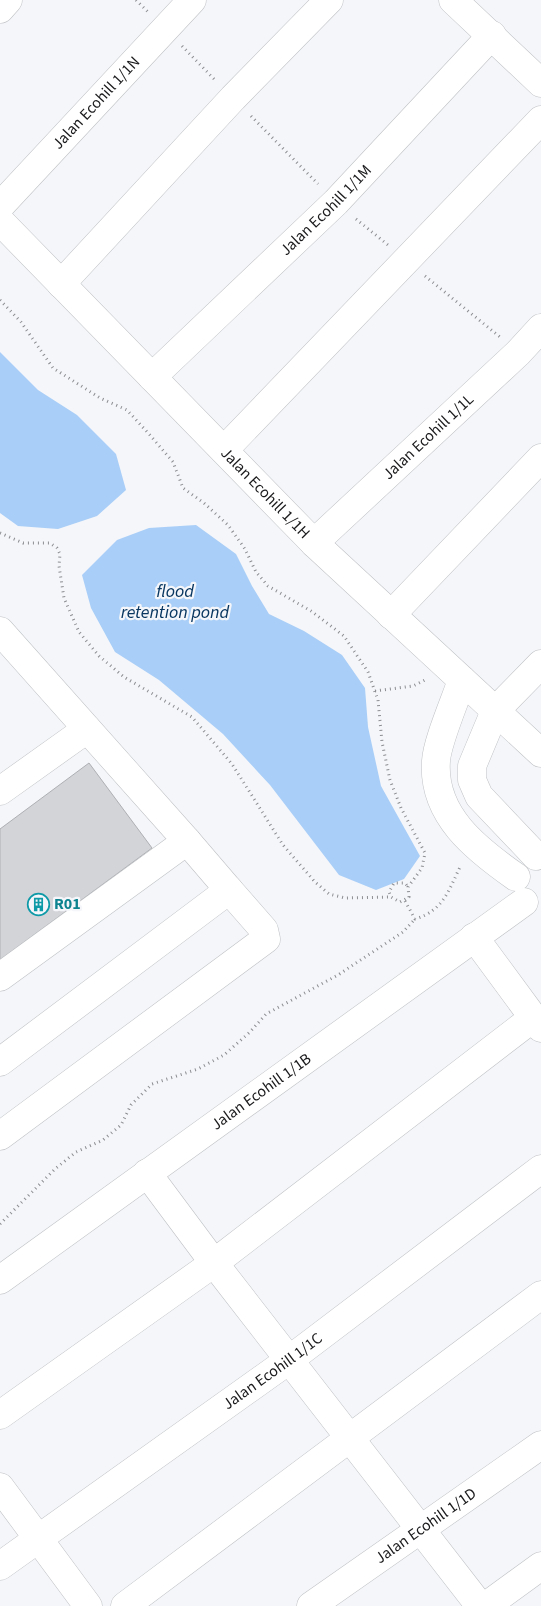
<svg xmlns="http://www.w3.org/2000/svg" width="541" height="1606" font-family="'Source Sans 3',sans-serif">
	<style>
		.water { fill: #a9cef7 }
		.building { fill: #d2d4d8; stroke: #adafb3 }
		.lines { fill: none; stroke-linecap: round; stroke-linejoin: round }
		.minor-casing { stroke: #bfc1c4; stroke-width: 29 }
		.path { stroke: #8c8d90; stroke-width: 3; stroke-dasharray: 1 4; stroke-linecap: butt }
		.minor { stroke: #fff; stroke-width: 28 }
		.labels { text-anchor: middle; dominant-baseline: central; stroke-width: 4.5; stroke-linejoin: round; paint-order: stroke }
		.street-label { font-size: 16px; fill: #1a1a1c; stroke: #f4f6fa }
		.culture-label { font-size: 16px; font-weight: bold; fill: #0d838f; stroke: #f4f6fa; text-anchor: start }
		.water-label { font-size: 18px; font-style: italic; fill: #083660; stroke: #f4f6fa }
	</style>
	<rect width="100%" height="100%" fill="#f4f6fa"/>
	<path class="water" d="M0 352 38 390 77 415 116 454 126 490 97 516 58 529 18 526 0 513Z
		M196 525 236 554 252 586 269 614 304 631 342 655 365 688 368 727 381 786 420 856 404 879 376 890 339 875 270 785 223 734 159 680 115 652 91 608 82 575 117 540 149 528Z"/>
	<path class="building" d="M89 763 152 848 0 960V829Z"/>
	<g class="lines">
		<defs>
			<g id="minor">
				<path d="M453 0 541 83"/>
				<path d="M0 9 8 0"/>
				<path id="s1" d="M0 206 192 0"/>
				<path id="s2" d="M0 221 314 543 541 753"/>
				<path d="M61 284 233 98 329 0"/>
				<path id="s3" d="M152 377 336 202 492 35"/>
				<path d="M224 450 541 120"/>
				<path id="s4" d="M314 543 518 353 541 328"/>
				<path d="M391 615 541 458"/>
				<path d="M0 631 187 841 0 977"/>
				<path d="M462 680C455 701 437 742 436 761 432 815 476 849 516 877"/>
				<path d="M0 791 87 729"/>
				<path d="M187 841 229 890"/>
				<path d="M536 856 479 796 472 780V766L495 711 541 664"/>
				<path d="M474 937 541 1028"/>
				<path d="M0 1062 229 890 264 930 266 939 0 1136"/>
				<path d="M147 1173 214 1263 480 1606"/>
				<path id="s5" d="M0 1280 524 902"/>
				<path d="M0 1415 214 1263 533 1018"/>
				<path d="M0 1487 88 1606"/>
				<path id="s6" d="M0 1566 289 1360 541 1169"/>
				<path d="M125 1606 541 1295"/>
				<path id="s7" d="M311 1606 541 1445"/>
				<path d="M486 1606 541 1566"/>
			</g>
		</defs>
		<use href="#minor" class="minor-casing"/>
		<path class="path" d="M136 0 148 12
			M182 46 216 81
			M251 116 318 184
			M356 219 388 245
			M425 276 500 337
			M0 300 21 322 53 368 100 398 127 410 149 434 173 462 183 488 204 503 228 525 245 549 256 572 268 586 311 611 344 636 368 672 378 700 382 742 390 780 401 808 425 853 422 868 408 887 409 897 400 902 391 897 389 892 394 883H405L408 887
			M0 533 23 543H50L57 548 60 554 59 566 64 598 79 632 99 656 124 677 192 717 232 764 283 845 315 882 329 894 345 898 391 897
			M375 691 413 686 425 680
			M405 901 415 919C443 911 449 890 460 867
			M0 1224 55 1169 76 1152 103 1140 121 1125 131 1105 152 1084 198 1069 224 1055 250 1032 266 1014 338 975 403 932 415 919"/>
		<use href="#minor" class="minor"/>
	</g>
	<defs>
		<symbol id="building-ring" viewBox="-11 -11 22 22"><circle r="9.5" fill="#f4f6fa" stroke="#0f9aa8" stroke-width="1.5"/><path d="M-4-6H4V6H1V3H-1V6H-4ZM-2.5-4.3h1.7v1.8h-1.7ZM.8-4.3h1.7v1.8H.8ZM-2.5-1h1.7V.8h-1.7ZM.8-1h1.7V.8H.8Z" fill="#0f9aa8"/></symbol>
	</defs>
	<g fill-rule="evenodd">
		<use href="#building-ring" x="26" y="892" width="25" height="25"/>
	</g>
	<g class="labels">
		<g class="street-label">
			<text stroke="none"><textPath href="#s1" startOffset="141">Jalan Ecohill 1/1N</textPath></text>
			<text stroke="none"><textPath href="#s3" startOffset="241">Jalan Ecohill 1/1M</textPath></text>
			<text stroke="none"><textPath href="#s4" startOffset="156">Jalan Ecohill 1/1L</textPath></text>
			<text stroke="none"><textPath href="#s2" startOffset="380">Jalan Ecohill 1/1H</textPath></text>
			<text stroke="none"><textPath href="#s5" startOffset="322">Jalan Ecohill 1/1B</textPath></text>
			<text stroke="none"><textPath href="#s6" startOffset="335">Jalan Ecohill 1/1C</textPath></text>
			<text stroke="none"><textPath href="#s7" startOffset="140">Jalan Ecohill 1/1D</textPath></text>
		</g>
		<g class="culture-label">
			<text x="54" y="904">R01</text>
		</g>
		<g class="water-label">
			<text x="175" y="591">flood<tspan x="175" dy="21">retention pond</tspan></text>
		</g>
	</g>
</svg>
